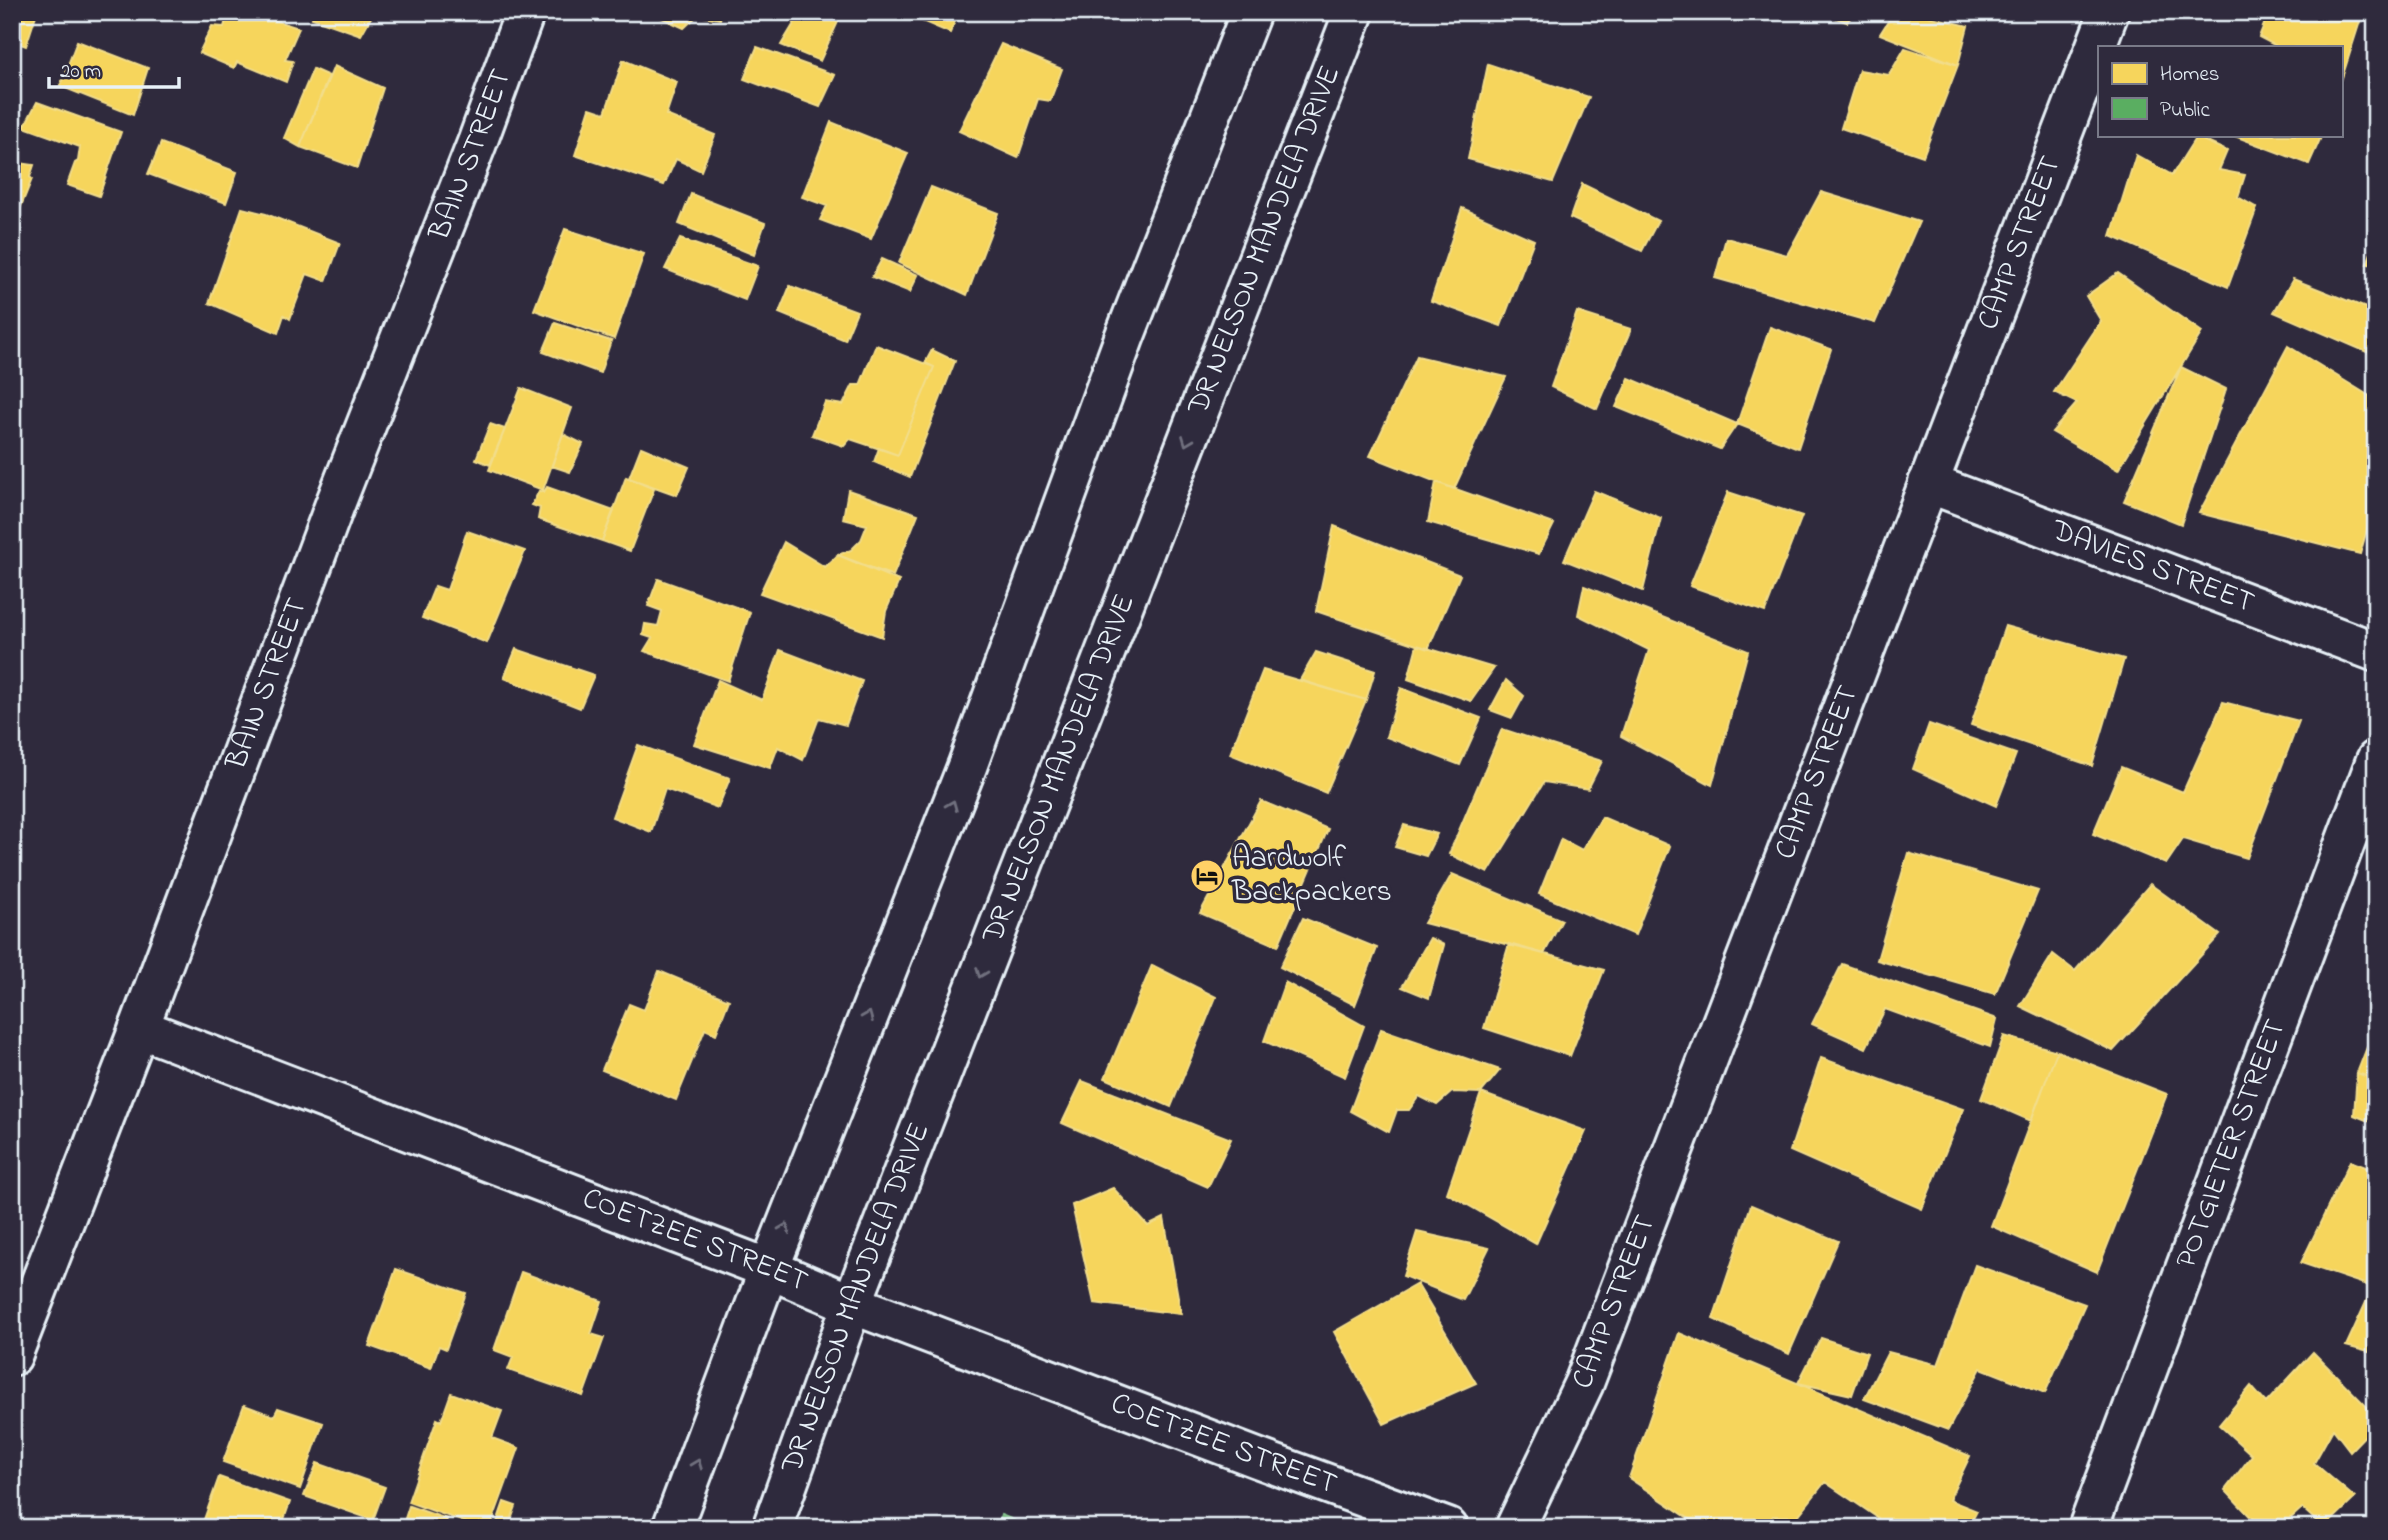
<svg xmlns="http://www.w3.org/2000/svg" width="2388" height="1540" font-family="'Indie Flower',sans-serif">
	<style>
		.homes { fill: #f6d55c; stroke: #f2dd8b; stroke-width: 2 }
		.public { fill: #5aae61; stroke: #85c28e; stroke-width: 2 }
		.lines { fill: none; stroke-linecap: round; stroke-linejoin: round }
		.minor-casing { stroke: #e8f1f8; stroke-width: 44 }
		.minor { stroke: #2f2a3d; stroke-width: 38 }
		.oneway { stroke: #70707e }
		.labels { text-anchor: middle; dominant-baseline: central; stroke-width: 7; stroke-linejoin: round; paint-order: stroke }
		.street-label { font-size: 30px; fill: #e8f1f8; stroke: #2f2a3d }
		.poi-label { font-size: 30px; fill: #e8f1f8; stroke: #2f2a3d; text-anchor: start }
	</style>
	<rect width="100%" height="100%" fill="#2f2a3d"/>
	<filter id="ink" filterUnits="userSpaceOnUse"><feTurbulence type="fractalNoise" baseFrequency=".0143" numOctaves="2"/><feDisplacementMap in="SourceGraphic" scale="14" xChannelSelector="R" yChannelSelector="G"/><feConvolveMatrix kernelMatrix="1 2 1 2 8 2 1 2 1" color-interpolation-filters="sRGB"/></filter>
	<g filter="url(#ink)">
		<path class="homes" d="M12 12H37L26 46 12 41Z
			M240 12H249L299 28 285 60 293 61 286 82 237 62 234 68 199 53 212 26 224 27 226 20 235 22Z
			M314 12H374L361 35 312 18Z
			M649 12H722L720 19 698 15 684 28Z
			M801 12 838 22 820 61 781 45Z
			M901 12H959L950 33Z
			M1819 12H1855L1847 22Z
			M1894 12H1912L1968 26 1958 65 1880 34Z
			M2269 12H2363L2341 81V47H2278L2259 37Z
			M77 41 148 68 133 115 60 86Z
			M1001 44 1062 69 1050 101 1038 99 1018 158 959 131Z
			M757 47 835 75 820 107 744 79Z
			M1905 48 1958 65 1923 156 1841 128 1859 70 1889 75Z
			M623 60 677 82 666 115 715 135 701 171 676 159 664 185 575 155 590 108 605 113Z
			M1488 64 1589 97 1553 182 1468 159Z
			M334 66 383 88 357 168 300 147Z
			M313 69 329 76 300 147 284 138Z
			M37 102 121 132 99 196 67 185 75 163 78 161 80 147 24 127Z
			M831 122 908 153 871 239 820 220 827 206 802 197Z
			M2232 135H2322L2309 164Z
			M2196 137 2227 151 2219 170 2245 175 2238 197 2257 208 2228 287 2111 236 2136 155 2172 175Z
			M161 143 237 172 226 203 148 174Z
			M12 162 34 165 30 177 32 179 17 216 12 215Z
			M1582 184 1658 221 1642 251 1570 218Z
			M931 187 998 213 967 295 899 263Z
			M1821 192 1919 222 1875 323 1715 278 1726 238 1787 255Z
			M691 194 765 223 754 255 679 224Z
			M242 208 266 214 340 243 326 281 307 274 290 319 284 315 278 333 209 303Z
			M1462 208 1534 240 1501 326 1431 301Z
			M565 229 644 254 614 339 534 310Z
			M680 239 758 266 745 300 665 269Z
			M2376 239V265L2367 264Z
			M882 259 918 275 910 292 872 277Z
			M2118 273 2202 332 2118 470 2052 432 2077 403 2054 392 2101 321 2086 296Z
			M2293 279 2376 312V356L2274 312Z
			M790 286 857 311 845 340 779 313Z
			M1577 312 1631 329 1597 409 1551 387Z
			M555 323 611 341 600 373 543 352Z
			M1770 327 1831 349 1798 448 1737 424Z
			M876 345 934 367 898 455 850 439 844 446 812 435 825 402 843 405 853 385H860Z
			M2288 346 2376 400V499L2360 554 2199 513Z
			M932 350 955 361 910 477 874 462 879 448 898 455 934 367 925 363Z
			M1417 356 1506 377 1454 489 1370 456Z
			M2181 367 2226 389 2181 524 2124 501Z
			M1629 378 1737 424 1720 449 1616 407Z
			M521 388 572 408 543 490 489 470Z
			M490 424 505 429 490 465 476 459Z
			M563 434 583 444 570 472 552 466Z
			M641 447 689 467 677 495 629 478Z
			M626 477 654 489 630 551 602 541Z
			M1436 482 1554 524 1539 554 1428 522Z
			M547 487 614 511 602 541 538 519 540 508 532 505 539 491 544 492Z
			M848 490 918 514 893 576 838 555 851 550 861 540 867 525 843 519Z
			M1594 491 1661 518 1643 591 1564 560Z
			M1728 492 1802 516 1765 612 1690 586Z
			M1334 526 1460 575 1428 649 1316 611Z
			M467 531 525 551 487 643 422 618 435 586 447 590Z
			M784 542 825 567 838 555 899 581 886 611 882 637 760 593Z
			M658 579 750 612 728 681 644 651 652 638 643 635 645 624 658 626 662 611 648 606Z
			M1584 586 1748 651 1712 785 1621 736 1649 650 1578 615Z
			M2005 626 2124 659 2092 766 1971 725Z
			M1417 645 1494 668 1471 701 1408 679Z
			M516 649 594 675 580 708 504 678Z
			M780 650 862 681 846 725 819 718 803 760 778 747 770 768 694 744 718 680 762 700Z
			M1316 652 1375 671 1366 700 1300 680Z
			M1263 670 1366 700 1326 793 1230 754Z
			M1506 680 1524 696 1512 718 1490 710Z
			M1401 688 1481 718 1460 765 1386 737Z
			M2223 702 2299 721 2247 858 2183 839 2166 864 2093 834 2121 767 2183 792Z
			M1929 724 2016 754 1996 806 1913 769Z
			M1502 729 1602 761 1588 789 1544 782 1488 873 1449 854Z
			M638 745 730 778 718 808 665 789 651 832 612 817Z
			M1261 801 1328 829 1278 946 1200 913Z
			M1602 817 1670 846 1635 935 1539 894 1561 839 1582 850Z
			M1404 825 1437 834 1426 856 1395 847Z
			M1908 853 2038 891 1995 994 1877 960Z
			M1452 874 1562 920 1544 954 1424 923Z
			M2150 884 2220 935 2113 1051 2020 1006 2053 954 2075 971Z
			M1303 918 1377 948 1355 1005 1280 967Z
			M1430 938 1444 945 1429 998 1402 987Z
			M1509 944 1604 970 1570 1056 1484 1028Z
			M1842 964 1997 1019 1990 1047 1885 1009 1866 1048 1812 1024Z
			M1152 965 1216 997 1171 1107 1105 1078Z
			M659 971 729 1000 716 1034 705 1029 676 1100 602 1070 629 1004 644 1010Z
			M1285 982 1364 1026 1345 1077 1264 1041Z
			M2376 1024V1079L2357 1073Z
			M1381 1029 1500 1070 1481 1093 1452 1092 1437 1105 1419 1096 1409 1110H1397L1389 1132 1350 1111Z
			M2004 1036 2057 1051 2031 1121 1981 1099Z
			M2057 1051 2167 1094 2097 1272 1991 1226Z
			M1821 1058 1963 1109 1922 1209 1790 1151Z
			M2357 1073 2376 1080V1124L2354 1115Z
			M1082 1081 1231 1139 1208 1187 1062 1123Z
			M1481 1093 1586 1131 1536 1244 1447 1193Z
			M2350 1161 2376 1171V1203L2373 1209H2376V1288L2301 1263Z
			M1113 1188 1148 1226 1164 1218 1181 1314 1094 1303 1072 1205Z
			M1751 1205 1838 1241 1789 1354 1713 1319Z
			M1417 1232 1489 1248 1463 1300 1403 1276Z
			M1975 1265 2085 1304 2045 1393 1981 1368 1948 1430 1864 1399 1888 1352 1938 1365Z
			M396 1269 466 1293 446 1349 439 1346 431 1368 369 1346Z
			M521 1272 602 1301 591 1334 604 1338 583 1396 508 1370 513 1357 494 1350Z
			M1417 1284 1476 1383 1384 1424 1334 1332Z
			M2373 1287 2376 1288V1354L2346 1346Z
			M1679 1333 1970 1456 1949 1500 1977 1511 1968 1528H1874L1878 1518 1825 1482 1798 1516H1773L1762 1528H1703L1629 1478Z
			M1821 1338 1867 1353 1852 1395 1798 1383Z
			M2313 1352 2376 1416V1424L2350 1451 2333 1429 2314 1463 2355 1498 2324 1528 2302 1508 2280 1528H2261L2225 1490 2252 1455 2219 1425 2251 1386 2266 1403Z
			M451 1393 502 1411 492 1438 519 1448 490 1528H481L408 1502 437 1419 441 1421Z
			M244 1405 274 1416 278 1408 323 1423 300 1489 223 1462Z
			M317 1463 385 1487 373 1520 304 1496Z
			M219 1477 290 1502 281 1528H201Z
			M504 1502 516 1506 508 1528H495Z
			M409 1506 447 1519 444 1528H402Z"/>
		<path class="public" d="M1001 1515 1033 1528H997Z"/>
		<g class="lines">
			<defs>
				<g id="minor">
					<path id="s1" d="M1928 483 2376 652"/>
					<path id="s2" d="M139 1028 769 1269 852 1304 1257 1458 1448 1528"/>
					<path id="s3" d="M12 1356 139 1028 334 507 477 143 525 12"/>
					<path d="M672 1528 769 1269 968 764 1124 338 1251 12"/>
					<path id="s4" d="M772 1528 852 1304 1354 12"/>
					<path id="s5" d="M1515 1528 1584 1383 2109 12"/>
					<path id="s6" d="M2088 1528 2376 760"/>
				</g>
			</defs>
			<use href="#minor" class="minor-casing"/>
			<use href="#minor" class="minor"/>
		</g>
		<defs><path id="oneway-chevron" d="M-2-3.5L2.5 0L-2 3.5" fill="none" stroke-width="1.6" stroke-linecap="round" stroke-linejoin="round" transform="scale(1.75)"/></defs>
		<g class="oneway">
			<use href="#oneway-chevron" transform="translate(1187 441) rotate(111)"/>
			<use href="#oneway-chevron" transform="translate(952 805) rotate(-68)"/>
			<use href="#oneway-chevron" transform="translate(981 973) rotate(111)"/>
			<use href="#oneway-chevron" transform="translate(868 1016) rotate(-68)"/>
			<use href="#oneway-chevron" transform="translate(785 1228) rotate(-68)"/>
			<use href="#oneway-chevron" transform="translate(697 1464) rotate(-69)"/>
		</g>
	</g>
	<defs>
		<symbol id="hotel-disc" viewBox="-11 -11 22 22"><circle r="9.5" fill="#ffd166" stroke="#2f2a3d"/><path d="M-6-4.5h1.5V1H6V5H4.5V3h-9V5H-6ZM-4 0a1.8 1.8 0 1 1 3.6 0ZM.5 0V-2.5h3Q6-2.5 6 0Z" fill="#111"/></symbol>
	</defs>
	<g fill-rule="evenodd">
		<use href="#hotel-disc" x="1188" y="857" width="38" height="38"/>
	</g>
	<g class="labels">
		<g class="street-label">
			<text stroke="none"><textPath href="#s3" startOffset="1286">BAIN STREET</textPath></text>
			<text stroke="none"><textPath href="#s4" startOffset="1379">DR NELSON MANDELA DRIVE</textPath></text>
			<text stroke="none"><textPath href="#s5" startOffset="1381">CAMP STREET</textPath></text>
			<text stroke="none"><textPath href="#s1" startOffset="240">DAVIES STREET</textPath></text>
			<text stroke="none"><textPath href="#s3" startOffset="719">BAIN STREET</textPath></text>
			<text stroke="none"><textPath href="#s4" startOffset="812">DR NELSON MANDELA DRIVE</textPath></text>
			<text stroke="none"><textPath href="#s5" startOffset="814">CAMP STREET</textPath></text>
			<text stroke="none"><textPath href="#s6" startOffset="410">POTGIETER STREET</textPath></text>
			<text stroke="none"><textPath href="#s2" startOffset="595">COETZEE STREET</textPath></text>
			<text stroke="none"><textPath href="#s4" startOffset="245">DR NELSON MANDELA DRIVE</textPath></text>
			<text stroke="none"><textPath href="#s5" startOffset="247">CAMP STREET</textPath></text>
			<text stroke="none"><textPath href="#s2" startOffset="1162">COETZEE STREET</textPath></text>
		</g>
		<g class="poi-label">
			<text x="1232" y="859">Aardwolf<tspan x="1232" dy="34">Backpackers</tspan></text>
		</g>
	</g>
	<rect width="2388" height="1540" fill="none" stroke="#2f2a3d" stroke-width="42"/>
	<rect x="21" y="21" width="2346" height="1498" fill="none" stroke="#e8f1f8" stroke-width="2.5" filter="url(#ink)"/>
	<rect x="2098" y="46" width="245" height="91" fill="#2f2a3d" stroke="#797a88" stroke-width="2"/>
	<rect x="2112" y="63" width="35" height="21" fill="#f6d55c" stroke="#797a88" stroke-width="2"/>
	<text x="2160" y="80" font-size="21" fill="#e8f1f8">Homes</text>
	<rect x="2112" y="98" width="35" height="21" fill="#5aae61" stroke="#797a88" stroke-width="2"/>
	<text x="2160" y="116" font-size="21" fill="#e8f1f8">Public</text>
	<path d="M49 77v10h130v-10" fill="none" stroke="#e8f1f8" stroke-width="3.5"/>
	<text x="60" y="77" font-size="21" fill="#e8f1f8" stroke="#2f2a3d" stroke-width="5" paint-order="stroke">20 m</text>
</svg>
